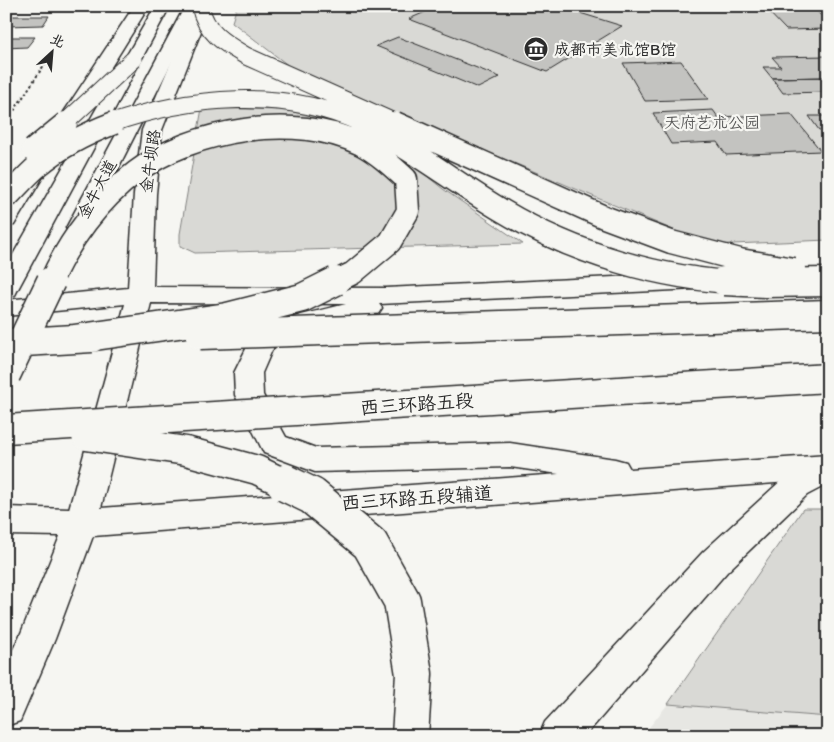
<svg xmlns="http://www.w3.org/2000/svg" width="834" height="742" font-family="Itim,'LXGW WenKai TC',sans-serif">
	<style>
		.built { fill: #e7e7e3 }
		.green { fill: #d9d9d5; stroke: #828280 }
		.building { fill: #c3c3c0; stroke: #2b2b2b }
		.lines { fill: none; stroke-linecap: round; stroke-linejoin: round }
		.secondary-casing { stroke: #2b2b2b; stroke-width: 3 }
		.trunk-casing { stroke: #2b2b2b; stroke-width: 3 }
		.path { stroke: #2b2b2b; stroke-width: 2; stroke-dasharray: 2.5 2.5; stroke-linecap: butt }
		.secondary { fill: #f6f6f2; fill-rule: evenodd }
		.trunk { fill: #f6f6f2; fill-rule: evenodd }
		.trunk-bridge-far3-casing { stroke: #2b2b2b; stroke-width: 19; stroke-linecap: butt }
		.trunk-bridge-far2-casing { stroke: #2b2b2b; stroke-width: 25; stroke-linecap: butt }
		.trunk-bridge-far1-casing { stroke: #2b2b2b; stroke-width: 31; stroke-linecap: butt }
		.trunk-bridge-casing { stroke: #2b2b2b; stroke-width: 39; stroke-linecap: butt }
		.trunk-bridge-far3 { stroke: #f6f6f2; stroke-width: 17 }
		.trunk-bridge-far2 { stroke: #f6f6f2; stroke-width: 22 }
		.trunk-bridge-far1 { stroke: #f6f6f2; stroke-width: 28 }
		.trunk-bridge { stroke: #f6f6f2; stroke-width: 36 }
		.labels { text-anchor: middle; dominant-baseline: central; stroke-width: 4.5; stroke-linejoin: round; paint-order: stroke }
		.far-poi-label { font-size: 16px; fill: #2b2b2b; stroke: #f6f6f2; text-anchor: start }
		.far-park-label { font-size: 16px; fill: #565656; stroke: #f6f6f2 }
		.far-street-label { font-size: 16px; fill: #2b2b2b; stroke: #f6f6f2 }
		.street-label { font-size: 19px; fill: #2b2b2b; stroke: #f6f6f2 }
	</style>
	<rect width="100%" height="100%" fill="#f6f6f2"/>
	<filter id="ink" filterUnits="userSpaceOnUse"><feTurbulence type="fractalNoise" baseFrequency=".02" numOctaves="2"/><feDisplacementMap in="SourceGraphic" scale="10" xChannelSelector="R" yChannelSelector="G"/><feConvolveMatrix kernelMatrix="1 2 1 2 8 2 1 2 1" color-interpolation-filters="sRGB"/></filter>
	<g filter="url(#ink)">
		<path class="built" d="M668 704 828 717V736H642Z"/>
		<path class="green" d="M237 6H828V240L709 245 388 110 289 66 232 22Z
			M202 108 284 110 316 117 356 131 406 159 443 189 523 244 195 253 180 246V234Z
			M803 509H828V717L668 704Z"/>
		<path class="building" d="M439 6H591L580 13 622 26 547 72 409 19Z
			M763 6H811L828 22V29L786 30Z
			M6 16H49L43 25 6 26Z
			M6 37H35L27 47 6 48Z
			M398 37 500 77 478 88 376 46Z
			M828 56V77L772 78 763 67H781L772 57Z
			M681 61 708 99 645 101 623 63Z
			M828 77V92L783 93 772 78Z
			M713 110 718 117 791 114 821 151 726 155 717 142 671 144 653 113Z
			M809 116H828V130H819Z"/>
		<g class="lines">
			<defs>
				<path id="secondary" d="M134 6H149L75 125 68 127 61 125 58 121Z
					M195 6H211L162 130 156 194 153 287 386 288 696 273 705 276 708 281 705 286 696 289 379 304 382 308 378 314 295 333 272 350 262 373 263 395 286 437 316 448 510 443 615 459 626 462 630 469 828 455V479L93 536 55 639 20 721 6 726V664L21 633 60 536 6 535V507L69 509 125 304 6 316V300L128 288 134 194 142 130ZM151 303 346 304 277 321 252 339 248 345 234 373 235 395 264 453 315 472 510 467 559 474 101 508Z
					M37 164 44 166 47 170 14 225 6 227V202L30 166Z"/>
				<path id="trunk" d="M155 6H170L18 289 15 295 6 297V267Z
					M185 6H200L88 228 85 233 77 235 69 233 66 228Z
					M828 458V484L807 495 727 572 585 736H539L545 722 703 552 785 477Z"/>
			</defs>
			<use href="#secondary" class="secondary-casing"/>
			<use href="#trunk" class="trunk-casing"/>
			<path class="path" d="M640 11 641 6
				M6 123 48 59"/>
			<use href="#secondary" class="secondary"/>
			<use href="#trunk" class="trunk"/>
			<defs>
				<path id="trunk-bridge-far3" d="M200 6C206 33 224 43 246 56L398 124
					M64 124 134 59
					M110 124C189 96 285 87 363 124"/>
				<path id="trunk-bridge-far2" d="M361 123C411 147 455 183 503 211 575 254 660 279 744 283
					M395 123 604 217 671 242 740 260 794 269
					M33 150 66 123
					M6 198C17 187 27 175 39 165 60 147 88 133 114 123
					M50 283C69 240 99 200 136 172 192 129 296 112 361 144 378 153 392 166 406 179L408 211 390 242 353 273 333 283
					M804 283 828 282"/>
				<path id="trunk-bridge-far1" d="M724 281 765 283 828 282
					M200 335 828 314
					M74 339 227 317 302 298 336 281
					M7 343 92 338
					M6 375 51 281
					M6 429 828 378
					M86 436 186 451 257 470 288 485"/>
				<path id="trunk-bridge" d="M285 483 312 496 370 544 402 601 414 674 410 736"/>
			</defs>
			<use href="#trunk-bridge-far3" class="trunk-bridge-far3-casing"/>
			<use href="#trunk-bridge-far2" class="trunk-bridge-far2-casing"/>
			<use href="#trunk-bridge-far1" class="trunk-bridge-far1-casing"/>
			<use href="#trunk-bridge" class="trunk-bridge-casing"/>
			<use href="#trunk-bridge-far3" class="trunk-bridge-far3"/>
			<use href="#trunk-bridge-far2" class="trunk-bridge-far2"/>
			<use href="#trunk-bridge-far1" class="trunk-bridge-far1"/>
			<use href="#trunk-bridge" class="trunk-bridge"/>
		</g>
	</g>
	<defs>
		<symbol id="museum-disc" viewBox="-11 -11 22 22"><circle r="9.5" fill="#2b2b2b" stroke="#f6f6f2"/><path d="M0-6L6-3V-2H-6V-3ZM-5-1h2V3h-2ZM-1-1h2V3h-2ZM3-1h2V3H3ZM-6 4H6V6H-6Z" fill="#fff"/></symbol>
	</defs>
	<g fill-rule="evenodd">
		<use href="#museum-disc" x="522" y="35" width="28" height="28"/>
	</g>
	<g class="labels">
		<g class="far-poi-label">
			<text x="554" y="49">成都市美术馆B馆</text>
		</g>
		<g class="far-park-label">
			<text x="712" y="122">天府艺术公园</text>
		</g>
		<g class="far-street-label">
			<text transform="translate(150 161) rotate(-82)">金牛坝路</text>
			<text transform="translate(97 189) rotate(-62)">金牛大道</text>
		</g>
		<g class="street-label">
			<text transform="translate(417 404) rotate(-4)">西三环路五段</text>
			<text transform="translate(417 498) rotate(-4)">西三环路五段辅道</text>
		</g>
	</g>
	<rect width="834" height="742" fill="none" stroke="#f6f6f2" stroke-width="25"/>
	<rect x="12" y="12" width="809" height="717" fill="none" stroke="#2b2b2b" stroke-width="2" filter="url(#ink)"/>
	<g transform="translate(52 52) rotate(26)" stroke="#f6f6f2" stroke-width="4" paint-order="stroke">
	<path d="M0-4L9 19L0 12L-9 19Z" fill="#2b2b2b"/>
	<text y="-8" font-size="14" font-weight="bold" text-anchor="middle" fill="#2b2b2b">北</text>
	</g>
</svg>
